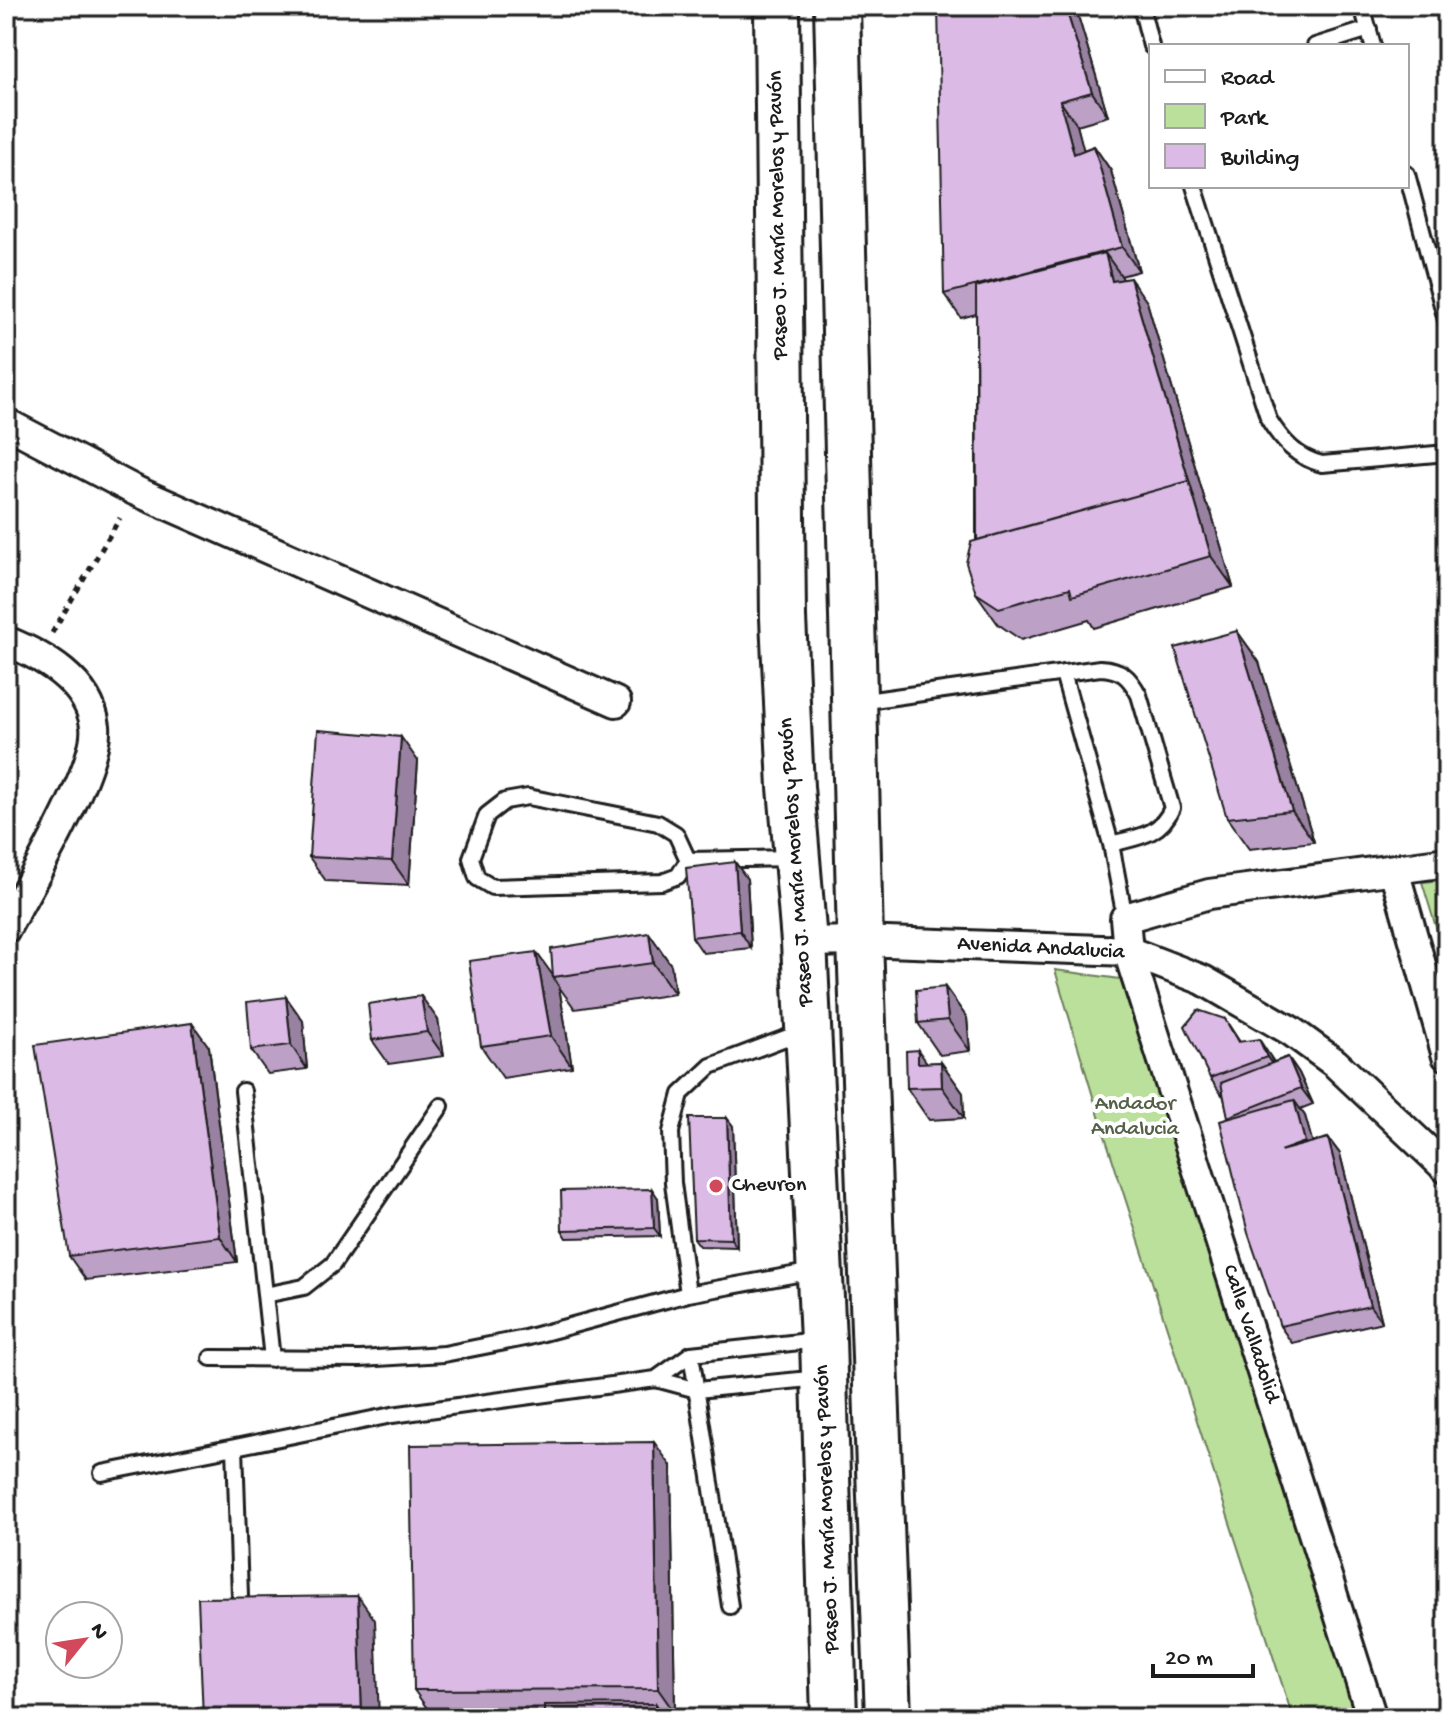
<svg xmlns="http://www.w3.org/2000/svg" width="1453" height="1724" font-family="'Gochi Hand',sans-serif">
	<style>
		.park { fill: #bbe09b; stroke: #6c7e5c; stroke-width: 2 }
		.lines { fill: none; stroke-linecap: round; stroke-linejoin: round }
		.service-casing { stroke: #1c1c1c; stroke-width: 20 }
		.minor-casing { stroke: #1c1c1c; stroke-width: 34 }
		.trunk-casing { stroke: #1c1c1c; stroke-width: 50 }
		.path { stroke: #1c1c1c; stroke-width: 5; stroke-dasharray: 6 6; stroke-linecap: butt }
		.service { stroke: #fff; stroke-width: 14 }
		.minor { stroke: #fff; stroke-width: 28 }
		.trunk { stroke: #fff; stroke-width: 44 }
		.wall { fill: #bca0c6; stroke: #1c1c1c; stroke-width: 2 }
		.shaded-wall { fill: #9982a1; stroke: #1c1c1c; stroke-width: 2 }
		.building { fill: #dbbae6; stroke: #1c1c1c; stroke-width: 2 }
		.poi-dot { fill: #d1495b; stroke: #fff; stroke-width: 3 }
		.labels { text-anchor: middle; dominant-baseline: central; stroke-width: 8; stroke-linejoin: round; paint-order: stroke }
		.street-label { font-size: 22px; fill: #1c1c1c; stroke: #fff }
		.park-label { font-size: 22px; fill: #546148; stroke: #fff }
		.poi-label { font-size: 22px; fill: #1c1c1c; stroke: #fff; text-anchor: start }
	</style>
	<rect width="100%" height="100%" fill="#fff"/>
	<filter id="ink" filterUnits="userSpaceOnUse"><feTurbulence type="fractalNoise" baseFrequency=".0125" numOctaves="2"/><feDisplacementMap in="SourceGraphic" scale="16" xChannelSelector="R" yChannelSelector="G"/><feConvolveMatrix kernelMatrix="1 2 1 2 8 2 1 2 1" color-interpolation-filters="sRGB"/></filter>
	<g filter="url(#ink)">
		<path class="park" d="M1447 880V963L1422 882Z
			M1055 970 1127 980 1357 1718H1293L1104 1133Z"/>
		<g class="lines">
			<defs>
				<path id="service" d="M1141 6 1151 46
					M1362 6 1373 46
					M1315 46 1369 29
					M1407 174 1447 324
					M1194 186 1269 420C1282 441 1297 458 1322 464L1447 453
					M1063 673 1111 844
					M859 702 1100 668C1121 669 1129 676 1139 695L1172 808C1160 836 1137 837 1111 844L1125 918
					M688 860 676 834 658 823 528 797 505 801 487 815 471 858 477 878 492 887 662 882 678 876 688 860 793 858
					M243 1091 272 1359
					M688 1294 673 1183 671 1132 681 1094 711 1066 804 1031
					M265 1295 304 1287 333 1264 441 1106
					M691 1354 730 1606
					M211 1358 360 1359 444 1354 525 1338 688 1294 814 1271
					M656 1379 691 1354 818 1340
					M102 1473 235 1447
					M240 1596 235 1447 392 1415 656 1379 697 1390 820 1378"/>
				<path id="minor" d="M6 423 136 491 616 702
					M6 641C43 656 89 681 95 726 100 767 27 888 6 928
					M1394 870 1447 1056
					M804 942 860 941 1128 951 1203 980 1291 1031 1335 1063 1447 1169
					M1372 1718 1128 951 1125 918 1209 894 1447 862"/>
				<path id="trunk" d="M777 6 783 618 791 787 804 942 823 1340 834 1718
					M837 6 860 941 888 1718"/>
			</defs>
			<use href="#service" class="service-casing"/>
			<use href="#minor" class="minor-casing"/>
			<use href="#trunk" class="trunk-casing"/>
			<path class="path" d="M52 633 120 518"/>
			<use href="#service" class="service"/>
			<use href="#minor" class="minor"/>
			<use href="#trunk" class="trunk"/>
		</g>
		<path class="wall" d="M1075 6 1108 116 1077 125 1083 150 1094 146 1111 171 1139 271 1121 276 1123 280 1147 302 1206 504 1211 512 1233 587 1094 628 1089 620 1021 640 998 624 976 593V314L961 318 944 294Z
			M1237 631 1259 662 1314 842 1249 849 1227 818Z
			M418 761 409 885 326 881 309 857Z
			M735 862 747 879 751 948 703 953 692 937Z
			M649 933 671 965 675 994 575 1009 559 987 572 1067 503 1078 481 1046 536 952 552 975Z
			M945 987 967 1018 970 1051 940 1055 918 1023Z
			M286 997 303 1021 307 1069 268 1074 251 1050Z
			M1225 1019 1240 1042 1270 1056 1274 1062 1288 1057 1299 1073 1313 1104 1300 1109 1305 1116 1312 1142 1328 1138 1340 1154 1382 1322 1292 1343 1280 1326 1223 1094 1222 1095 1210 1078Z
			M438 1020 444 1056 389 1064 372 1040Z
			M209 1047 237 1262 86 1280 69 1256Z
			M941 1062 963 1093 964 1118 929 1120 907 1088 926 1063Z
			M727 1118 733 1126 737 1247 700 1246 694 1238Z
			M658 1198 660 1236 567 1238 562 1230Z
			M671 1466 675 1713 431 1714 414 1690Z"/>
		<path class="shaded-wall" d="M1065 6H1075L1108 116 1092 92Z
			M1060 101 1077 125 1091 178 1074 154Z
			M1094 146 1111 171 1139 271 1122 247Z
			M1105 253 1122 277 1129 305 1112 281Z
			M1130 278 1147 302 1206 504 1211 512 1233 587 1211 556Z
			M1237 631 1259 662 1314 842 1292 811Z
			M401 737 418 761 409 885 392 861Z
			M735 862 747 879 751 948 740 931Z
			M649 933 671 965 675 994 653 963Z
			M536 952 554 977H553L559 987 572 1067 551 1036Z
			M945 987 967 1018 970 1051 948 1020Z
			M421 996 438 1020 444 1056 427 1032Z
			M286 997 303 1021 307 1069 291 1045Z
			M192 1023 209 1047 237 1262 220 1237Z
			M1259 1039 1270 1056 1278 1073 1267 1057Z
			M918 1050 940 1081 918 1063Z
			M1288 1057 1299 1073 1313 1104 1301 1088Z
			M941 1062 963 1093 964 1118 942 1087Z
			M1294 1100 1305 1116 1317 1158 1305 1142Z
			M727 1118 733 1126 737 1247 731 1239Z
			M1328 1138 1340 1154 1382 1322 1370 1306Z
			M652 1189 658 1198 660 1236 654 1228Z
			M654 1442 671 1466 675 1713 658 1689Z
			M358 1596 375 1620 379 1718H362Z
			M656 1704 665 1718H656Z"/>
		<path class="building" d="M938 6H1065L1092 92 1060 101 1074 154 1094 146 1122 247 944 294Z
			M1105 253 1112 281 1130 278 1189 481 977 540 976 287Z
			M1189 481 1211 556 1072 596 1070 588 999 608 976 593 966 563 971 542Z
			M1237 631 1292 811 1227 818 1175 648Z
			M318 730 401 737 392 861 309 857Z
			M735 862 740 931 692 937 686 868Z
			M649 933 653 963 553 977 551 949Z
			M536 952 551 1036 481 1046 469 961Z
			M945 987 948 1020 918 1023 916 990Z
			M421 996 427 1032 372 1040 368 1004Z
			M286 997 291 1045 251 1050 247 1002Z
			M1198 1010 1225 1019 1238 1042 1259 1039 1267 1057 1210 1078 1185 1026Z
			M192 1023 220 1237 69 1256 35 1045Z
			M918 1050V1063L941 1062 942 1087 907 1088 906 1051Z
			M1288 1057 1301 1088 1228 1117 1221 1083Z
			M1294 1100 1305 1142 1280 1151 1328 1138 1370 1306 1280 1326 1248 1233 1220 1121Z
			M689 1118H727L731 1239 694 1238Z
			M652 1189 654 1228 562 1230 561 1191Z
			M654 1442 658 1689 414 1690 410 1445Z
			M358 1596 362 1718H203L198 1598Z
			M656 1704V1718H544V1705Z"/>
	</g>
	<circle class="poi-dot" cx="716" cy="1186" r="8"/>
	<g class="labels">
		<g class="street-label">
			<text transform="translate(779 215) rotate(-91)">Paseo J. María Morelos y Pavón</text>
			<text transform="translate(797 862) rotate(-94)">Paseo J. María Morelos y Pavón</text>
			<text transform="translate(1041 949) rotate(3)">Avenida Andalucia</text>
			<text transform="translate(1250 1334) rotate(72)">Calle Valladolid</text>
			<text transform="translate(828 1509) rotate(-92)">Paseo J. María Morelos y Pavón</text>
		</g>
		<g class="park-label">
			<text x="1135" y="1105">Andador<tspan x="1135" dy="25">Andalucia</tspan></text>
		</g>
		<g class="poi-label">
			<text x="732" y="1186">Chevron</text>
		</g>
	</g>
	<rect width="1453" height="1724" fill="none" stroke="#fff" stroke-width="32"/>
	<rect x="16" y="16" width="1421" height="1692" fill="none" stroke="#1c1c1c" stroke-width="3" filter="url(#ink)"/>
	<rect x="1149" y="44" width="260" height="144" fill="#ffffff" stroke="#a4a4a4" stroke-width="2"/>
	<rect x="1165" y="70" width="40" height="12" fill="#ffffff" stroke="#a4a4a4" stroke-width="2"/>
	<text x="1221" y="84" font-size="24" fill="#1c1c1c">Road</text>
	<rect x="1165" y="104" width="40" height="24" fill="#bbe09b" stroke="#a4a4a4" stroke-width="2"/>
	<text x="1221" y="124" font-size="24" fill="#1c1c1c">Park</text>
	<rect x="1165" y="144" width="40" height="24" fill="#dbbae6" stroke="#a4a4a4" stroke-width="2"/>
	<text x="1221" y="164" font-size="24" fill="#1c1c1c">Building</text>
	<g transform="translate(84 1640) rotate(60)"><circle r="38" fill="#ffffff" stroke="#a4a4a4" stroke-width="2"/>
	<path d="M0-6L14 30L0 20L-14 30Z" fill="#d1495b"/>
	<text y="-12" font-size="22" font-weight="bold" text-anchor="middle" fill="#1c1c1c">N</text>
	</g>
	<path d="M1153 1664v12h100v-12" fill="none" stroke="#1c1c1c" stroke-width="4"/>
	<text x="1165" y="1664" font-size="24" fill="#1c1c1c" stroke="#ffffff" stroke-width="6" paint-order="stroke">20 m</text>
</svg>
